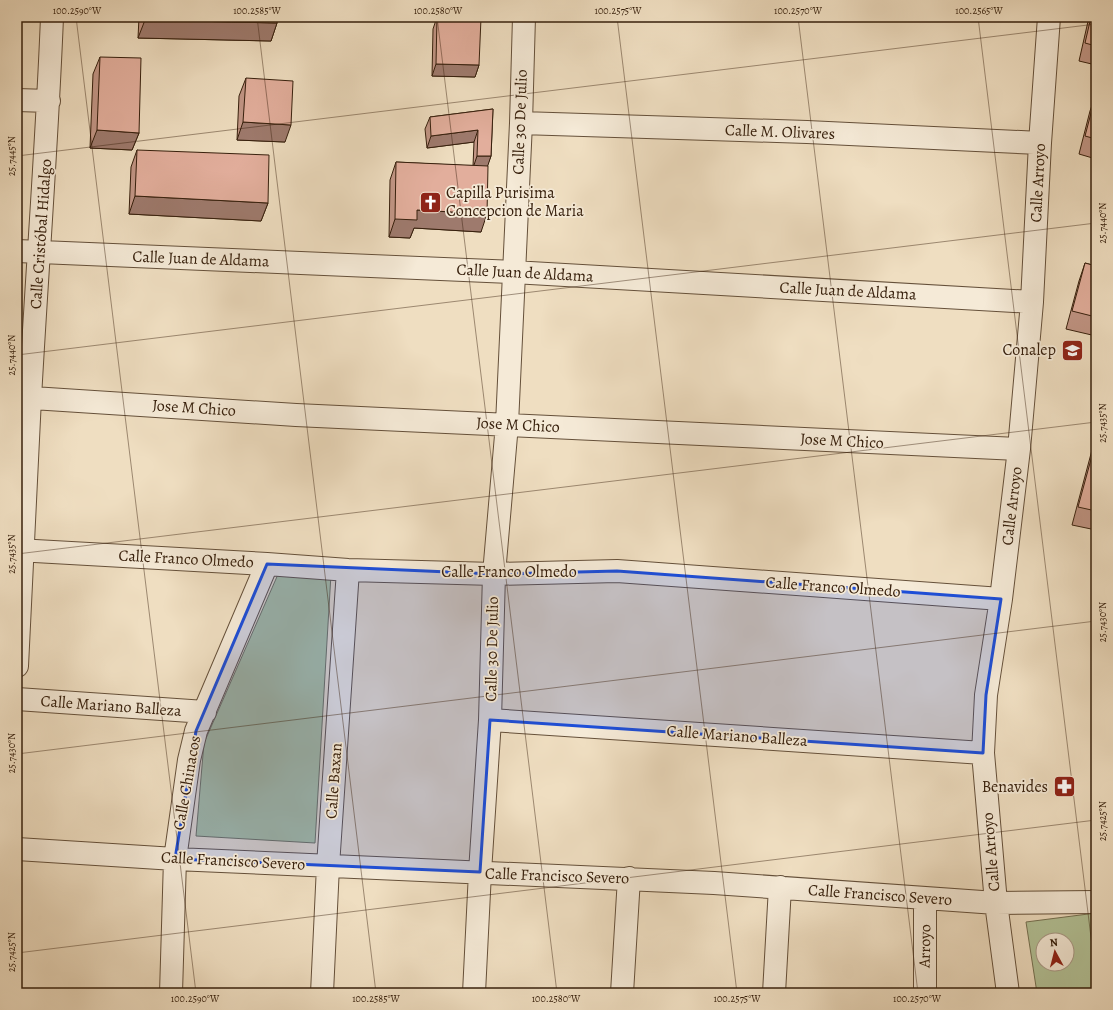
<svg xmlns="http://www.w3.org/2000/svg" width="1113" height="1010" font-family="Alegreya,serif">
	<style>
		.green { fill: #b3c297; stroke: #757152; fill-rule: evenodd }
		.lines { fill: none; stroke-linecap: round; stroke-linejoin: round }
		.minor-casing { stroke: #65503a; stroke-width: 24 }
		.minor { stroke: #f5ead7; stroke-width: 22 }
		.wall { fill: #c29686; stroke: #37200d }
		.shaded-wall { fill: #9e7a6d; stroke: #37200d }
		.building { fill: #e2ae9c; stroke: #37200d }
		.marked { fill: #1d4ed8; fill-opacity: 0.2; stroke: #1d4ed8; stroke-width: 3; stroke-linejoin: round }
		.ticks { fill: none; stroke: #37200d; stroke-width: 1; stroke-opacity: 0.45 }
		.labels { text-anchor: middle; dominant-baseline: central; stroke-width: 3.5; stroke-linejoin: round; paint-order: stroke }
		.street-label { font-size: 16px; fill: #37200d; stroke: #f5ead7 }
		.poi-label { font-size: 16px; fill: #37200d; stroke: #f5ead7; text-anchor: end }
		.neatline { fill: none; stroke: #37200d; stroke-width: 1.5 }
		.ticks-label { font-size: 10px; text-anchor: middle; fill: #37200d }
	</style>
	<rect width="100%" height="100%" fill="#efdec1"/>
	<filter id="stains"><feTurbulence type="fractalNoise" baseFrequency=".005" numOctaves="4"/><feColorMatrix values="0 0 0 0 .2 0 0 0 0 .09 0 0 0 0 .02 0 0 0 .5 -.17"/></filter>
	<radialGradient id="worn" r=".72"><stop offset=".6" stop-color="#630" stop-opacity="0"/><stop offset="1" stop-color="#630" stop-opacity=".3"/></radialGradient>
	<path class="green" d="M279 572 331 574 315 843 196 836 204 743Z
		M1096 913V993H1037L1026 922ZM1043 940H1067V964H1043Z"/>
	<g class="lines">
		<defs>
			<path id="minor" d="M17 100 49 101
				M521 123 807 132 1040 143
				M17 251 513 272 1032 302
				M17 397 296 415 1019 449
				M17 550 267 564 348 570 494 574 617 571 1001 599
				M17 666C22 577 25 487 30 398 37 271 47 144 52 17
				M17 699 205 712
				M490 720 983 753
				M17 849 175 859 714 883 996 903 1096 902
				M171 993 175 859 189 760 196 731 267 564
				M322 993 328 866 348 570
				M474 993 480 872 490 720 494 574 507 424 521 123 524 17
				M622 993 629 878
				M774 993 780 887
				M925 993V899
				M1008 993 996 903 983 753 986 695 1001 599 1019 449 1032 302 1040 143 1049 17"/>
		</defs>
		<use href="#minor" class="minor-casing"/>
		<use href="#minor" class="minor"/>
	</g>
	<path class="wall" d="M139 17H277V23L271 41 138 38Z
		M437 17 479 65 475 77 432 76 433 29Z
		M1089 17H1096V65L1079 61Z
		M100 57 139 133 132 150 90 148 93 74Z
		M246 78 285 142 237 140 239 96Z
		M1096 94V159L1079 154 1090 111Z
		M493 109 491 156 487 166 481 232 414 228 410 238 389 237 390 180 396 162 473 166 474 142 427 148 425 129 430 117Z
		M137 150 268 203 261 221 129 214 131 167Z
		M1085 263 1096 266V336L1066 329 1079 281Z
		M1096 435V530L1072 525Z"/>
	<path class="shaded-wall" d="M145 20 277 23 271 41 138 38Z
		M436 64 479 65 475 77 432 76Z
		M243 122 291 125 285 142 237 140Z
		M97 130 139 133 132 150 90 148Z
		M478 130 474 142 427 148 431 136Z
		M477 156H491L487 168H473Z
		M135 196 268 203 261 221 129 214Z
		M417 210 487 214 481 232 414 228 410 238 389 237 395 219Z"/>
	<path class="building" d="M145 17H277V23L145 20Z
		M437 17 481 18 479 65 436 64Z
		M1091 17H1096V46L1085 43Z
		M100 57 141 58 139 133 97 130Z
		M246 78 293 81 291 125 243 122Z
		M1096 94V139L1085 136Z
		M493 109 491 156H477L478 130 431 136 430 117Z
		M137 150 269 155 268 203 135 196Z
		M396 162 488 166 487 214 417 210V220L395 219Z
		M1085 263 1096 266V317L1072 311Z
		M1096 441V511L1078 507Z"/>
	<path class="marked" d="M267 564 494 574 617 571 1001 599 986 695 983 753 490 720 480 872 175 859 196 731Z"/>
	<path class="ticks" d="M76 17 196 993M257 17 376 993M437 17 557 993M617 17 737 993M798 17 918 993M978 17 1096 978M17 156 1096 24M17 355 1096 223M17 554 1096 422M17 754 1096 621M17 953 1096 820"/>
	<defs>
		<symbol id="church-square" viewBox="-11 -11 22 22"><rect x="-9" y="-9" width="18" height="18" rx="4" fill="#8f2418" stroke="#f5ead7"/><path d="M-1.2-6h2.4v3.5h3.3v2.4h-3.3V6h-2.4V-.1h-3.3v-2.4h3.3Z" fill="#fff"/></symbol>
		<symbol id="university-square" viewBox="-11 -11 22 22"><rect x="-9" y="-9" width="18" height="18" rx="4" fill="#8f2418" stroke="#f5ead7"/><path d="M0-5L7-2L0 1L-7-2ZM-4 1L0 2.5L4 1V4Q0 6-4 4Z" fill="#fff"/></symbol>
		<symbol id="pharmacy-square" viewBox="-11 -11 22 22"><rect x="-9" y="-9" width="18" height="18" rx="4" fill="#8f2418" stroke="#f5ead7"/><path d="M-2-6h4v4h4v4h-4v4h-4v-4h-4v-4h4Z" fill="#fff"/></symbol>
	</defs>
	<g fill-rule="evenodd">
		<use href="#church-square" x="418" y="190" width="25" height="25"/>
		<use href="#university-square" x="1060" y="338" width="25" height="25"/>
		<use href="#pharmacy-square" x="1052" y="774" width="25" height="25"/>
	</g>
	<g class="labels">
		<g class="street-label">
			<text transform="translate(520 122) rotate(-88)">Calle 30 De Julio</text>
			<text transform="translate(780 132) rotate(2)">Calle M. Olivares</text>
			<text transform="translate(1038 183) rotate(-87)">Calle Arroyo</text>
			<text transform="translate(41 234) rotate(-86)">Calle Cristóbal Hidalgo</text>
			<text transform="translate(201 259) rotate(2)">Calle Juan de Aldama</text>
			<text transform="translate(525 273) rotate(3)">Calle Juan de Aldama</text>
			<text transform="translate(848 291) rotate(3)">Calle Juan de Aldama</text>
			<text transform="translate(194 408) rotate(4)">Jose M Chico</text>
			<text transform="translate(518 425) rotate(3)">Jose M Chico</text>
			<text transform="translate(842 441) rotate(3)">Jose M Chico</text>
			<text transform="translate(1012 506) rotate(-83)">Calle Arroyo</text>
			<text transform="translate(186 559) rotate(3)">Calle Franco Olmedo</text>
			<text x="509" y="572">Calle Franco Olmedo</text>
			<text transform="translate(833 587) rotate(4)">Calle Franco Olmedo</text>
			<text transform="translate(492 649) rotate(-89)">Calle 30 De Julio</text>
			<text transform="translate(111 706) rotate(4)">Calle Mariano Balleza</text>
			<text transform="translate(737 736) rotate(4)">Calle Mariano Balleza</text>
			<text transform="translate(334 781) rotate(-86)">Calle Baxan</text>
			<text transform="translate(187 783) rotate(-80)">Calle Chinacos</text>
			<text transform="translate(991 852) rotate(-95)">Calle Arroyo</text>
			<text transform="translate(233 861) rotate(3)">Calle Francisco Severo</text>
			<text transform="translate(557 876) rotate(2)">Calle Francisco Severo</text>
			<text transform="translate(880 895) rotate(4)">Calle Francisco Severo</text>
			<text transform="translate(925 946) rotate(-89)">Arroyo</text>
		</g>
		<g class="poi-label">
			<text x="446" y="193" text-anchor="start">Capilla Purisima<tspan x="446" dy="18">Concepcion de Maria</tspan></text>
			<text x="1056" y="350">Conalep</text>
			<text x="1048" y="787">Benavides</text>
		</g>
	</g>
	<rect width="1113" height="1010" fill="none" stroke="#efdec1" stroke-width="44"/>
	<g transform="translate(1055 952) rotate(353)"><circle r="19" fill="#f5ead7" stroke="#a99986"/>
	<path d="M0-3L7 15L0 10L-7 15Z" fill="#8f2418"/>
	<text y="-6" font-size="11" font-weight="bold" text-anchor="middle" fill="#37200d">N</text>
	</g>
	<rect x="22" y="22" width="1069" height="966" class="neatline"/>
	<g class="ticks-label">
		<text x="77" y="14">100.2590°W</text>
		<text x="257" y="14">100.2585°W</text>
		<text x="438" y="14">100.2580°W</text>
		<text x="618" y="14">100.2575°W</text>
		<text x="798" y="14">100.2570°W</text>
		<text x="979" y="14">100.2565°W</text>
		<text transform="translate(11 156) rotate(-90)" y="4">25.7445°N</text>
		<text transform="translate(1102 223) rotate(-90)" y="4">25.7440°N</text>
		<text transform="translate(11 355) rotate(-90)" y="4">25.7440°N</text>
		<text transform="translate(1102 423) rotate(-90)" y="4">25.7435°N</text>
		<text transform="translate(11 554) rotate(-90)" y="4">25.7435°N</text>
		<text transform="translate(1102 622) rotate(-90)" y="4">25.7430°N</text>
		<text transform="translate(11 753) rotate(-90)" y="4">25.7430°N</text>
		<text transform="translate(1102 821) rotate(-90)" y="4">25.7425°N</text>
		<text transform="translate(11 952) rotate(-90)" y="4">25.7425°N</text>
		<text x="195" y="1002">100.2590°W</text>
		<text x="376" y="1002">100.2585°W</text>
		<text x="556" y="1002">100.2580°W</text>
		<text x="737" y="1002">100.2575°W</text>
		<text x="917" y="1002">100.2570°W</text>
	</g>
	<rect width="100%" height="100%" filter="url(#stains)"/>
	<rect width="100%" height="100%" fill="url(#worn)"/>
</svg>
